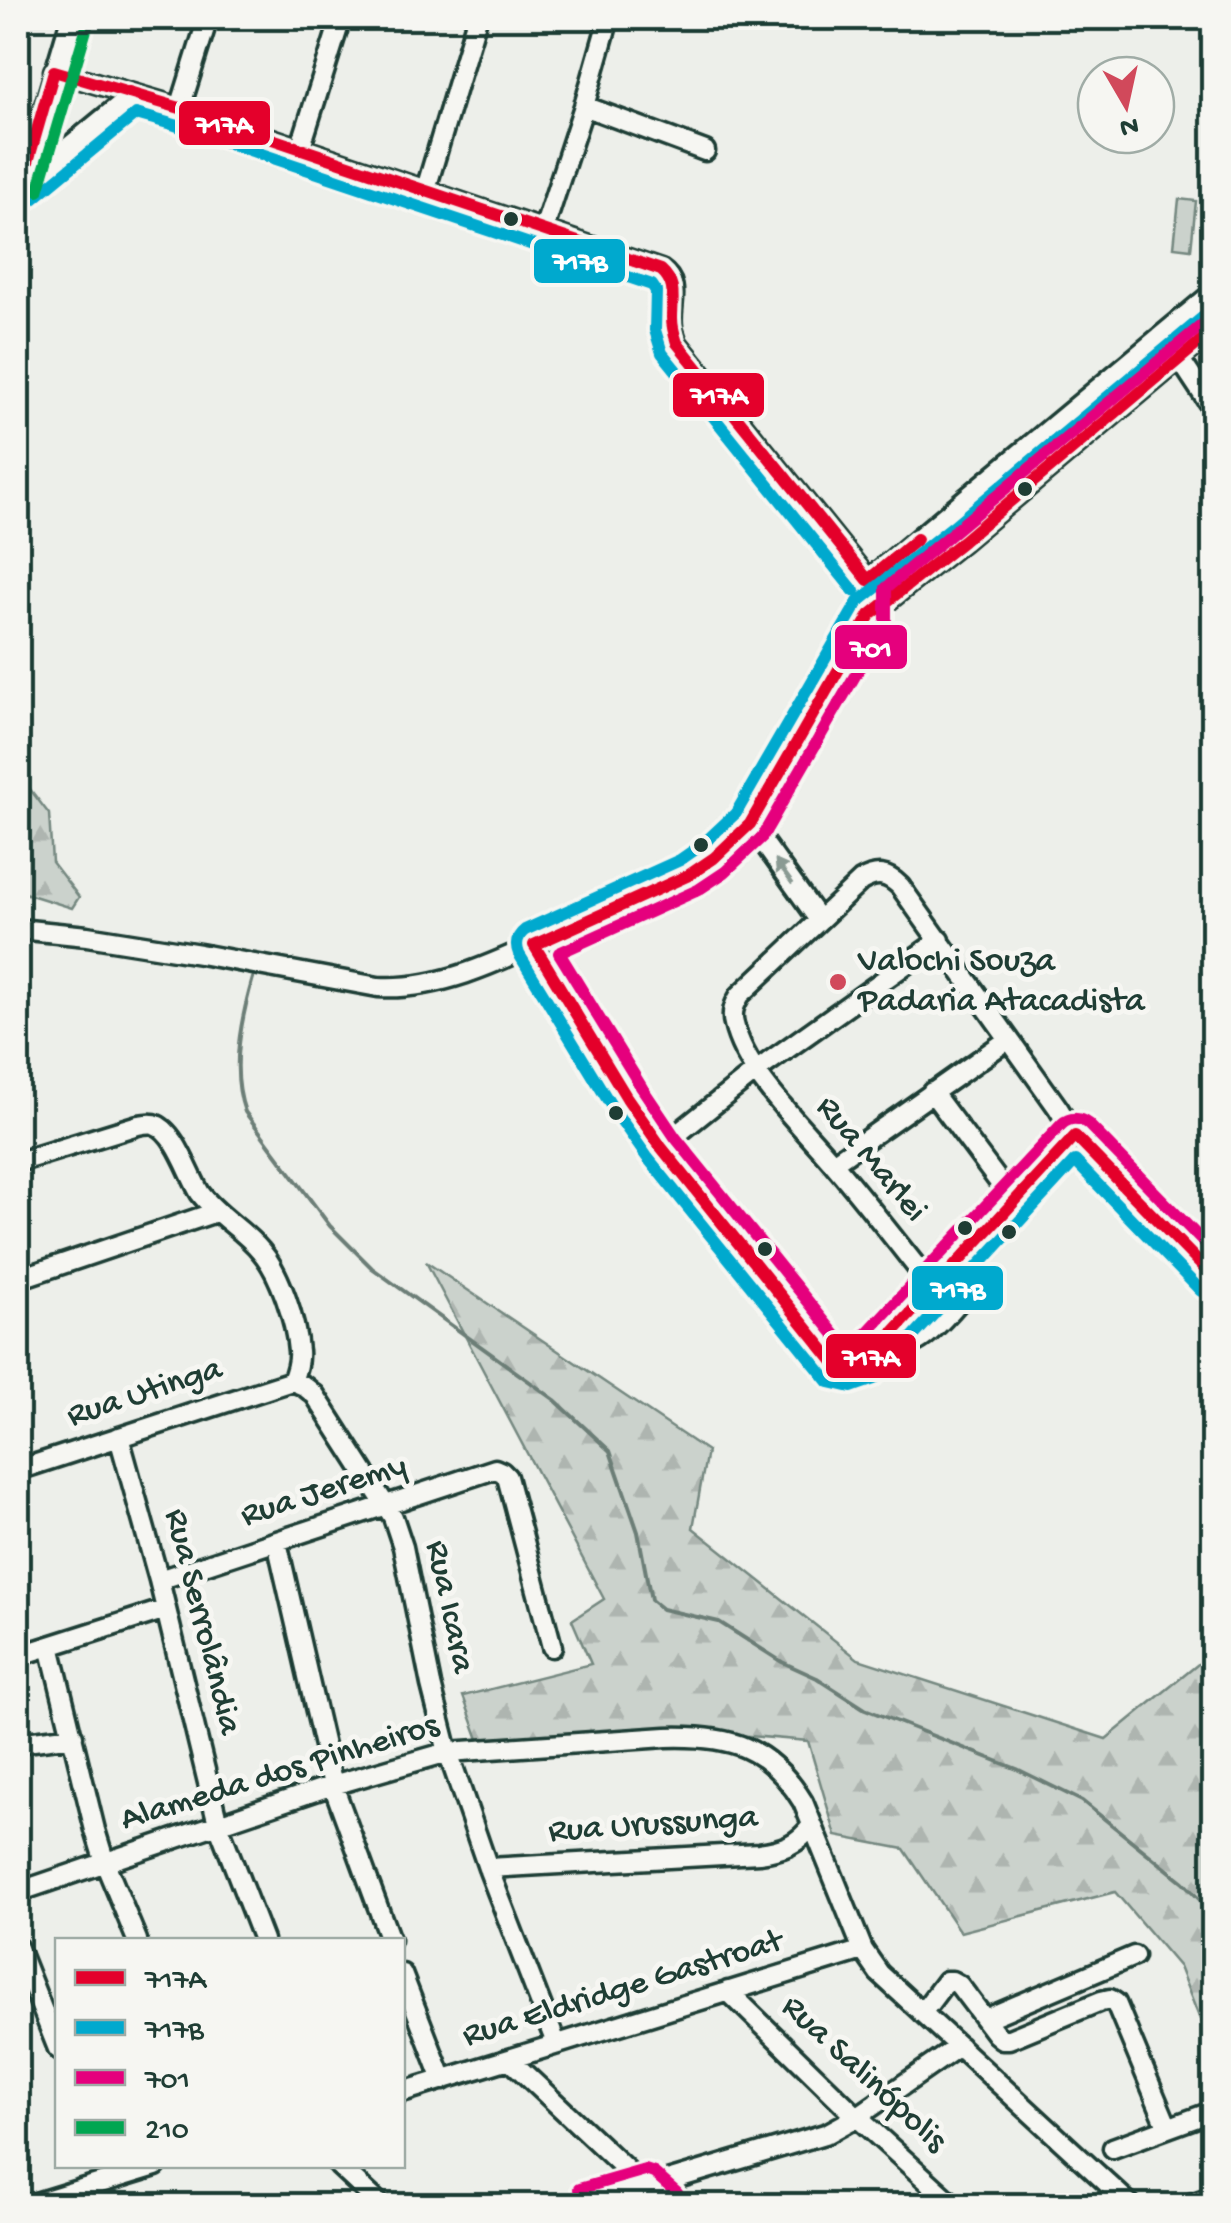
<svg xmlns="http://www.w3.org/2000/svg" width="1231" height="2223" font-family="'Gochi Hand',sans-serif">
	<style>
		.grass { fill: #cbd2cc; stroke: #758880; stroke-width: 2.5 }
		.forest { fill: url(#forest-firs); stroke: #758880; stroke-width: 2.5 }
		.lines { fill: none; stroke-linecap: round; stroke-linejoin: round }
		.stream { stroke: #6c7e77; stroke-width: 4 }
		.minor-casing { stroke: #1f3d34; stroke-width: 25 }
		.minor { stroke: #f6f6f2; stroke-width: 18 }
		.bus-1-casing { stroke: #f6f6f2; stroke-width: 20 }
		.bus-2-casing { stroke: #f6f6f2; stroke-width: 20 }
		.bus-3-casing { stroke: #f6f6f2; stroke-width: 20 }
		.bus-4-casing { stroke: #f6f6f2; stroke-width: 20 }
		.bus-1 { stroke: #e4002b; stroke-width: 12 }
		.bus-2 { stroke: #00a9ce; stroke-width: 12 }
		.bus-3 { stroke: #e5007d; stroke-width: 12 }
		.bus-4 { stroke: #00a651; stroke-width: 12 }
		.oneway { fill: #8a9a93 }
		.bus-dot { fill: #1f3d34; stroke: #f6f6f2; stroke-width: 4 }
		.poi-dot { fill: #d1495b; stroke: #f6f6f2; stroke-width: 4 }
		.labels { text-anchor: middle; dominant-baseline: central; stroke-width: 10; stroke-linejoin: round; paint-order: stroke }
		.poi-label { font-size: 35px; fill: #1f3d34; stroke: #f6f6f2; text-anchor: start }
		.street-label { font-size: 35px; fill: #1f3d34; stroke: #f6f6f2 }
		.line-badge { stroke: #f6f6f2; stroke-width: 4 }
		.badge-label { font-size: 28px; text-anchor: middle; font-weight: bold; fill: #fff }
	</style>
	<defs>
		<pattern id="forest-firs" width="22" height="20" patternUnits="userSpaceOnUse" patternTransform="scale(2.5)"><rect width="22" height="20" fill="#cbd2cc"/><path d="M5 1l3.5 6h-7zM16 11l3.5 6h-7z" fill="#aeb5b0"/></pattern>
	</defs>
	<rect width="100%" height="100%" fill="#edefea"/>
	<filter id="ink" filterUnits="userSpaceOnUse"><feTurbulence type="fractalNoise" baseFrequency=".01" numOctaves="2"/><feDisplacementMap in="SourceGraphic" scale="20" xChannelSelector="R" yChannelSelector="G"/><feConvolveMatrix kernelMatrix="1 2 1 2 8 2 1 2 1" color-interpolation-filters="sRGB"/></filter>
	<g filter="url(#ink)">
		<path class="grass" d="M1179 199 1196 201 1191 249 1174 247Z"/>
		<path class="forest" d="M18 739 23 780 49 814 52 862 79 897 72 908 18 891Z
			M426 1262 707 1451 693 1528 858 1659 1106 1739 1213 1652V2052L1179 1967 1115 1892 960 1932 904 1849 836 1836 808 1741 656 1728 480 1742 463 1696 591 1664 572 1620 604 1599Z"/>
		<g class="lines">
			<path class="stream" d="M253 978C241 1019 230 1071 245 1112L330 1226 372 1268 555 1400 610 1451 638 1532 651 1600 662 1609 719 1622 782 1662 817 1678 865 1709 1017 1769 1082 1801 1183 1882 1214 1915"/>
			<defs>
				<path id="minor" d="M54 71 180 108 661 270C682 284 669 305 672 326 672 329 676 340 677 343L868 580
					M584 106 705 151
					M180 108 208 18
					M300 149 341 18
					M21 186 71 18
					M20 187 132 95
					M425 192 477 18
					M543 232 584 106 609 18
					M1179 358 1214 411
					M868 580 1214 292
					M750 824 819 920
					M18 929 87 936 200 954 378 987C442 991 506 958 562 932 604 913 647 894 689 875L714 858 750 824 870 615 963 541 1214 330
					M534 945 627 1098 661 1147 838 1367C846 1371 853 1371 862 1366L1075 1136
					M932 1092 1014 1202
					M661 1147 756 1071 940 940
					M18 1162 138 1125C143 1124 149 1123 154 1124 175 1130 189 1175 200 1193 217 1216 243 1229 261 1251 280 1273 296 1322 298 1351 299 1361 296 1371 292 1381
					M833 1163 1009 1039
					M18 1279 216 1212
					M934 1289C900 1246 867 1203 832 1162 800 1124 745 1073 734 1024 731 1013 734 1005 740 995L861 881C877 872 887 873 900 886L1058 1108 1075 1136 1214 1279
					M891 1335C898 1338 906 1343 915 1342 928 1340 968 1291 979 1278V1263L971 1249
					M292 1381 304 1386 315 1395 393 1517 403 1547 431 1685 448 1752 488 1868 556 2043
					M119 1437 159 1580 218 1824 263 1940
					M18 1470 292 1381
					M277 1542 333 1785 390 1940
					M159 1580 495 1469 502 1472 507 1477 552 1647
					M50 1646 95 1830 105 1863 137 1940
					M18 1656 166 1609
					M18 1743 73 1736
					M488 1868 759 1853C782 1850 798 1845 812 1825
					M18 1892 333 1785 448 1752 666 1737C729 1735 769 1746 803 1802L863 1950 879 1973 1132 2206
					M18 1948 58 2049
					M402 1974 443 2080
					M728 1991 857 2117 955 2206
					M922 2013 946 1981H952L959 1985 996 2034 1002 2039H1009L1101 2001 1110 1999 1116 2003 1168 2128
					M985 2019 1134 1956
					M509 2059 665 2206
					M402 2092 863 1950
					M1113 2148 1214 2111
					M339 2166 382 2206
					M26 2206 156 2166
					M584 2206 828 2133 857 2117 959 2046
					M1184 2206 1214 2196"/>
			</defs>
			<use href="#minor" class="minor-casing"/>
			<use href="#minor" class="minor"/>
			<defs>
				<path id="bus-1" d="M18 189 21 186 54 71 180 108 661 270C677 284 672 299 672 318 672 327 674 334 677 343L868 580 917 539
					M1214 330 963 541 870 615 750 824 714 858 689 875 534 945 627 1098 661 1147 838 1367 850 1370 862 1366 1075 1136 1214 1278"/>
				<path id="bus-2" d="M32 200 136 114 175 125 652 285 656 291 655 330 662 353 854 591
					M1201 1291 1075 1161 874 1379 851 1387 829 1382 647 1157 612 1107 519 954C515 944 517 936 525 930L680 860 703 844 736 813 858 602 952 527 1203 317"/>
				<path id="bus-3" d="M1214 315 886 588V622L762 837 725 872 698 890 559 953 642 1088 675 1137 849 1352 1062 1124C1070 1117 1079 1117 1088 1124L1214 1253
					M579 2189 645 2170 654 2173 677 2193"/>
				<path id="bus-4" d="M38 191 88 23"/>
			</defs>
			<use href="#bus-1" class="bus-1-casing"/>
			<use href="#bus-2" class="bus-2-casing"/>
			<use href="#bus-3" class="bus-3-casing"/>
			<use href="#bus-4" class="bus-4-casing"/>
			<use href="#bus-1" class="bus-1"/>
			<use href="#bus-2" class="bus-2"/>
			<use href="#bus-3" class="bus-3"/>
			<use href="#bus-4" class="bus-4"/>
		</g>
		<defs><path id="oneway-solid" d="M-6-.8H1V-3.2L6.5 0L1 3.2V.8H-6Z" transform="scale(2.5)"/></defs>
		<use class="oneway" href="#oneway-solid" transform="translate(784 872) rotate(-126)"/>
	</g>
	<g class="bus-dot">
		<circle cx="511" cy="219" r="9"/>
		<circle cx="1025" cy="489" r="9"/>
		<circle cx="701" cy="845" r="9"/>
		<circle cx="616" cy="1113" r="9"/>
		<circle cx="965" cy="1228" r="9"/>
		<circle cx="1009" cy="1232" r="9"/>
		<circle cx="765" cy="1249" r="9"/>
	</g>
	<circle class="poi-dot" cx="838" cy="982" r="10"/>
	<g class="labels">
		<g class="poi-label">
			<text x="858" y="962">Valochi Souza<tspan x="858" dy="40">Padaria Atacadista</tspan></text>
		</g>
		<g class="street-label">
			<text transform="translate(870 1160) rotate(50)">Rua Marlei</text>
			<text transform="translate(145 1394) rotate(-18)">Rua Utinga</text>
			<text transform="translate(324 1492) rotate(-18)">Rua Jeremy</text>
			<text transform="translate(448 1607) rotate(78)">Rua Icara</text>
			<text transform="translate(201 1622) rotate(76)">Rua Serrolândia</text>
			<text transform="translate(280 1774) rotate(-17)">Alameda dos Pinheiros</text>
			<text transform="translate(653 1826) rotate(-4)">Rua Urussunga</text>
			<text transform="translate(623 1990) rotate(-17)">Rua Eldridge Gastroat</text>
			<text transform="translate(863 2075) rotate(43)">Rua Salinópolis</text>
		</g>
	</g>
	<g class="line-badge">
		<rect x="177" y="99" width="95" height="48" rx="10" fill="#e4002b"/>
		<rect x="532" y="237" width="95" height="48" rx="10" fill="#00a9ce"/>
		<rect x="671" y="371" width="95" height="48" rx="10" fill="#e4002b"/>
		<rect x="833" y="623" width="76" height="48" rx="10" fill="#e5007d"/>
		<rect x="910" y="1264" width="95" height="48" rx="10" fill="#00a9ce"/>
		<rect x="824" y="1332" width="94" height="48" rx="10" fill="#e4002b"/>
	</g>
	<g class="badge-label">
		<text x="224" y="133">717A</text>
		<text x="580" y="270">717B</text>
		<text x="719" y="404">717A</text>
		<text x="871" y="657">701</text>
		<text x="958" y="1298">717B</text>
		<text x="871" y="1366">717A</text>
	</g>
	<rect width="1231" height="2223" fill="none" stroke="#f6f6f2" stroke-width="60"/>
	<rect x="30" y="30" width="1171" height="2163" fill="none" stroke="#1f3d34" stroke-width="4" filter="url(#ink)"/>
	<rect x="55" y="1938" width="350" height="230" fill="#f6f6f2" stroke="#a0aca6" stroke-width="2.5"/>
	<rect x="75" y="1970" width="50" height="15" fill="#e4002b" stroke="#a0aca6" stroke-width="2.5"/>
	<text x="145" y="1988" font-size="30" fill="#1f3d34">717A</text>
	<rect x="75" y="2020" width="50" height="15" fill="#00a9ce" stroke="#a0aca6" stroke-width="2.5"/>
	<text x="145" y="2038" font-size="30" fill="#1f3d34">717B</text>
	<rect x="75" y="2070" width="50" height="15" fill="#e5007d" stroke="#a0aca6" stroke-width="2.5"/>
	<text x="145" y="2088" font-size="30" fill="#1f3d34">701</text>
	<rect x="75" y="2120" width="50" height="15" fill="#00a651" stroke="#a0aca6" stroke-width="2.5"/>
	<text x="145" y="2138" font-size="30" fill="#1f3d34">210</text>
	<g transform="translate(1126 105) rotate(171)"><circle r="48" fill="#f6f6f2" stroke="#a0aca6" stroke-width="2.5"/>
	<path d="M0-8L18 38L0 25L-18 38Z" fill="#d1495b"/>
	<text y="-15" font-size="28" font-weight="bold" text-anchor="middle" fill="#1f3d34">N</text>
	</g>
</svg>
